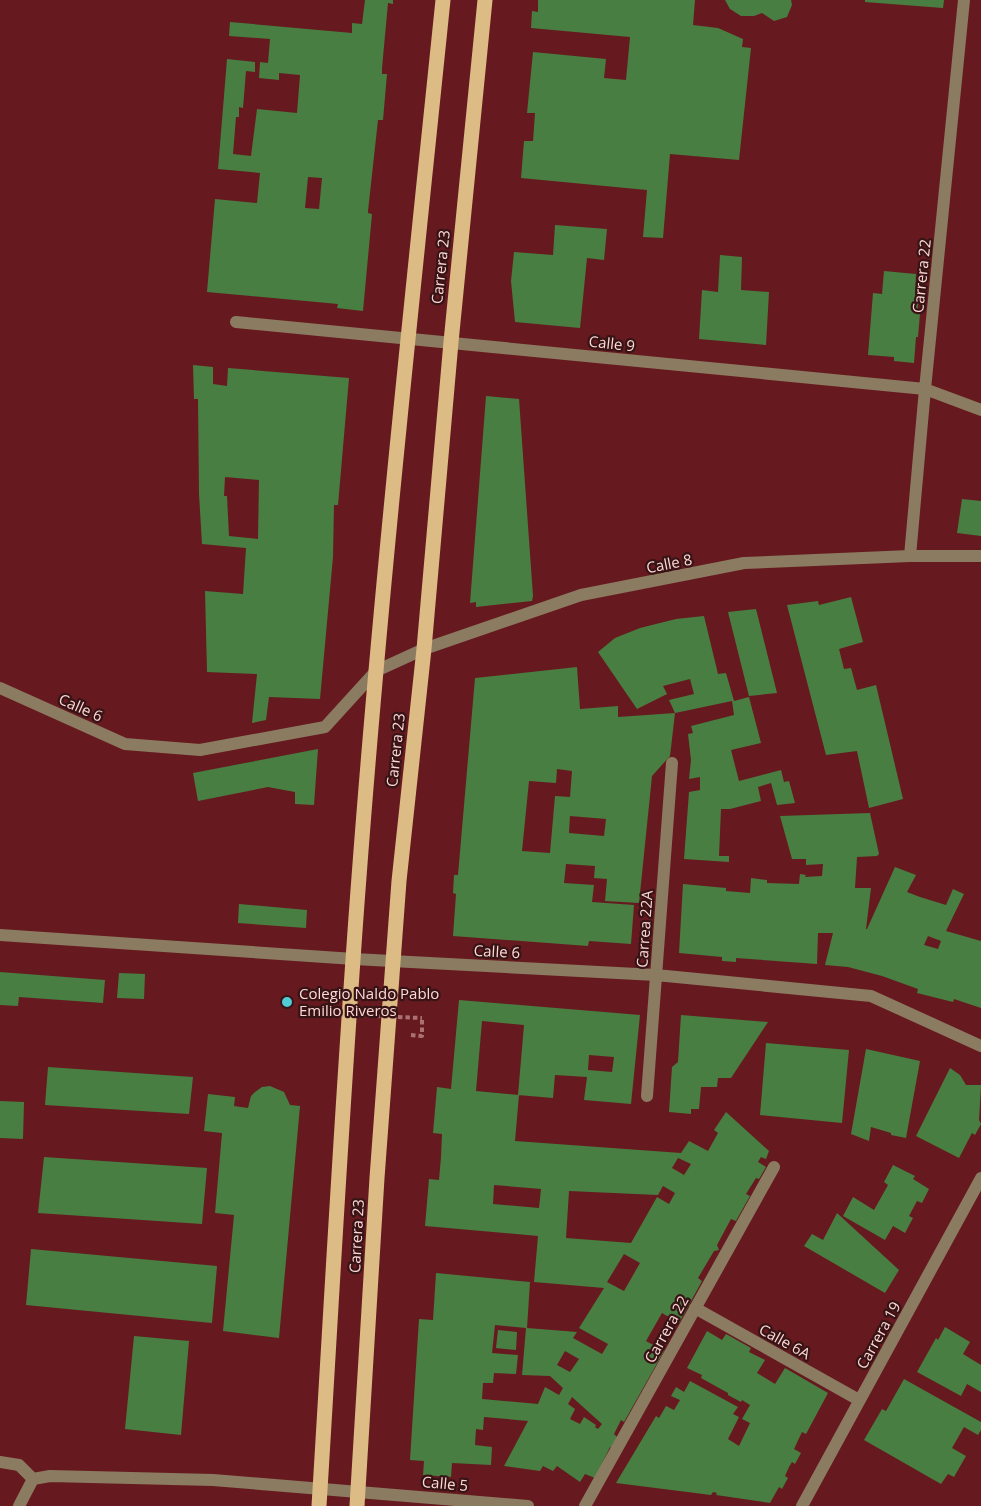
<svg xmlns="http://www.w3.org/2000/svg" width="981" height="1506" font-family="'Open Sans',sans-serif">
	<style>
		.building { fill: #487e41; fill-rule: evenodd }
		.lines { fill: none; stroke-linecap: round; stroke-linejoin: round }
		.path { stroke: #ab7073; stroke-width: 4; stroke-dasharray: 4.5 3; stroke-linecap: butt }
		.street { stroke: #8b7b61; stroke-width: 12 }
		.primary { stroke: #dcbc84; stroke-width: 15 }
		.path-bridge { stroke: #ab7073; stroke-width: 4; stroke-dasharray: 4.5 3; stroke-linecap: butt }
		.poi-dot { fill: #51ccd4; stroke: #361415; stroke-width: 2 }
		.labels { text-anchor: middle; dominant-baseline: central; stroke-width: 4.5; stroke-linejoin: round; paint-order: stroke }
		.street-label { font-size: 15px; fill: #fed7d6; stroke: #361415 }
		.poi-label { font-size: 15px; fill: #fed7d6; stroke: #361415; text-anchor: start }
	</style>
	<rect width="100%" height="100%" fill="#661a1f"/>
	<path class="building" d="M365 0H393V4L388 3 382 68V74H387L383 120H378L368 211V213L372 214 363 311 337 308 338 304 207 292 215 199 257 203 260 173 218 169 227 59 255 62V72L246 71 243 108 239 107V117H236L233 154 251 156 257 109 297 113 300 75 279 73V80L259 78 260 62 268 63 270 39 229 36 230 22 352 33V23L362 24ZM308 177 322 178 319 209 305 208Z
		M538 0H695L693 25 718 28 743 39 742 47 751 48 739 160 670 154 663 238 643 237 647 190 521 178 524 141H533L535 113H527L533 52 606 59 604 78 626 80 630 37 531 28 532 11 538 12Z
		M725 0H791L792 5 787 17 774 21 762 13 754 16H741L730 9Z
		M865 0H944L943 8 865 2Z
		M555 225 607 229 604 260 587 258 580 328 515 322 511 281 514 252 553 255Z
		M720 255 742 257 741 290 769 292 766 345 699 339 702 290 718 292Z
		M884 271 916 274 915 297H919L917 314H920L918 337H916L914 363 894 361V357L868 355 873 293 882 294Z
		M193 365 213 367V384L227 386 228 368 349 378 338 505H334L333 557 320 699 269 697 266 720 252 723 257 674 207 672 205 591 243 594 246 548 202 544 199 494 198 399H194ZM225 477 259 480 258 539 229 536 227 496H224Z
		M486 396 519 399 533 596 532 601 476 607V602L470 603Z
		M962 499 981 501V536L957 533Z
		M851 597 863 642 839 649 844 669 851 668 857 690 876 685 903 799 869 808 857 751 826 755 787 605 818 601 819 605Z
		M756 609 777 693 749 696 728 612Z
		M704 616 718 674 726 673 734 701 749 697 761 743 731 750 739 781 781 770 784 782 789 781 795 803 777 805 771 783 758 787 761 801 730 809H721L719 856H729V862L684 859 689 792 700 790V777L689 779 691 760 688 734 693 733 691 726 734 715 732 701 675 713 669 700 694 694 690 679 663 686 667 694 637 709 598 652 615 638 640 628 676 619Z
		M577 667 580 709 618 706V717L675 713 670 756 652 776 639 903 605 901 607 879 594 878 595 866 566 864 564 883 594 885 592 902 634 905 631 944 589 941 588 946 453 936 456 894 453 893 454 875H458L475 678ZM557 769 572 771 570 797 555 796 550 853 522 851 529 781 556 783ZM570 816 606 819 604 836 569 833Z
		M318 749 314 805 295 804V792L268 787 198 801 193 773Z
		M870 813 879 854 877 856 857 857 855 888H871L866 929H867L895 867 916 875 907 892 920 897 946 905 953 889 964 894 946 931 981 941V1008L954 999 953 1002 917 993 918 989 882 976 848 967 825 965 833 933H818L817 964 736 958V962L722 961V957L679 953 683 884 726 888V891L750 893 751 878 767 880V883L799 884 800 874 806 875 805 877 822 876 823 864 806 865V859H792L780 816ZM928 936 941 941 938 949 924 945Z
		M239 904 307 910 306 928 238 923Z
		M0 972 105 980 103 1003 19 997 18 1006 0 1005Z
		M119 973 145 974 144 999 117 998Z
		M459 1000 640 1015 631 1104 584 1100 587 1077 555 1075 553 1098 518 1095 524 1025 482 1021 476 1091 519 1095 515 1141 681 1153 689 1141 708 1151 718 1133 714 1130 726 1112 769 1151 766 1159 761 1157 758 1162 766 1167 759 1179 756 1178 746 1194 750 1196 737 1219 736 1221 731 1219 717 1245 719 1250 714 1251 698 1278 702 1281 679 1323 662 1313 646 1341 664 1351 624 1422 621 1420 614 1434 618 1438 613 1449 610 1447 595 1478 585 1474 580 1482 557 1466 553 1471 543 1466 540 1471 504 1466 528 1421 484 1417 483 1430 476 1429 475 1445 492 1447 491 1465 452 1463 451 1477 423 1475 424 1461 410 1460 419 1319 433 1320 436 1273 530 1282 527 1328 577 1332 573 1338 602 1354 608 1344 579 1328 604 1288 534 1282 538 1236 425 1226 429 1179 439 1180 441 1157 442 1134 433 1133 437 1087 451 1089ZM589 1055 614 1057 612 1072 588 1070ZM678 1158 691 1164 684 1175 672 1168ZM494 1185 541 1189 539 1208 493 1204ZM663 1186 675 1193 669 1204 657 1197 631 1243 566 1238 569 1191 658 1195ZM624 1254 640 1263 624 1291 607 1282ZM495 1325 526 1328 522 1375 550 1376 563 1388 559 1395 545 1387 538 1404 482 1399 483 1383H493L494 1373 516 1374 518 1355 492 1353ZM565 1351 579 1359 570 1372 557 1365ZM572 1397 602 1424 598 1429 595 1427 596 1425 584 1417 580 1424 570 1419 575 1409 568 1404Z
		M681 1015 768 1022 731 1078H718L717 1087H701L699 1109H691V1114L669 1112 672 1067 678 1062Z
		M766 1043 849 1050 842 1123 760 1115Z
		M866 1049 920 1061 906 1138 891 1135V1133L871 1127 869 1141 851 1134Z
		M48 1067 193 1077 189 1114 45 1105Z
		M950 1068 960 1075 966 1085H981L979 1120 981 1124 975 1135 972 1133 959 1158 916 1136Z
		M270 1086 284 1092 290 1105 300 1106 279 1338 223 1331 234 1215 215 1213 222 1133 204 1131 208 1094 235 1097 234 1106 248 1108 251 1096 255 1092 262 1087Z
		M0 1101 24 1102 23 1139 0 1138Z
		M44 1157 207 1168 202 1224 38 1213Z
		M893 1165 915 1176 913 1179 929 1189 922 1203 917 1201 909 1216 913 1218 905 1233 893 1226 885 1240 843 1216 853 1197 874 1210 888 1185 884 1182Z
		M837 1213 899 1270 885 1293 804 1246 812 1234 823 1240Z
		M31 1249 217 1266 212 1323 26 1305Z
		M945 1327 970 1342 963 1354 981 1365V1392L967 1384 961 1396 917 1372 936 1338 938 1340Z
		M498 1330 517 1332 516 1350 496 1348Z
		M707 1331 722 1340 726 1334 751 1348 749 1352 765 1360 757 1373 775 1384 785 1368 828 1393 806 1434 802 1432 794 1449 801 1453 795 1464 792 1462 789 1467 785 1476 788 1478 782 1489 779 1487 770 1503 716 1495 717 1493 713 1492 711 1495 616 1483 656 1416 659 1418 666 1406 674 1410 680 1400 671 1396 676 1387 684 1392 690 1381 738 1407 733 1414 739 1417 728 1439 739 1446 750 1423 742 1419 750 1405 742 1400 741 1402 728 1395V1393L701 1378 702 1375 687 1368Z
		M134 1336 189 1341 181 1435 125 1429Z
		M904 1379 981 1422V1430L978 1435 964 1427 952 1448 966 1456 954 1477 948 1474 941 1484 864 1440 882 1409 886 1411Z"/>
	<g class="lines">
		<path class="path" d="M411 1035 422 1036V1018"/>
		<path class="street" d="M236 322 925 389 981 410
			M910 556 925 389 964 0
			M0 688 125 744 200 750 325 727 376 671 424 649 581 595 744 563 910 556H981
			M0 935 354 959 656 975 871 996 981 1046
			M647 1096 672 763
			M695 1308 859 1400
			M0 1462 19 1465 33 1479
			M19 1506 33 1479 50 1476 213 1480 528 1506
			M585 1506 774 1167
			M802 1506 981 1178"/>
		<path class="primary" d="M319 1506C332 1296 343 1086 359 877 381 584 413 292 443 0
			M357 1506 377 1178 399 881 424 649 451 342 485 0"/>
		<path class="path-bridge" d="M323 1014 422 1018"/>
	</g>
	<circle class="poi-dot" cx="287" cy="1002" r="6"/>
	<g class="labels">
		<g class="street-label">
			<text transform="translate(440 267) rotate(-84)">Carrera 23</text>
			<text transform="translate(921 276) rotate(-84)">Carrera 22</text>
			<text transform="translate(612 343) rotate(6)">Calle 9</text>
			<text transform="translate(669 563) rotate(-11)">Calle 8</text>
			<text transform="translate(81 707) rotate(24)">Calle 6</text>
			<text transform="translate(395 750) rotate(-84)">Carrera 23</text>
			<text transform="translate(644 929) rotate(-86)">Carrea 22A</text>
			<text transform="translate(497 951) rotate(3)">Calle 6</text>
			<text transform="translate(356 1236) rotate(-87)">Carrera 23</text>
			<text transform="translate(666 1329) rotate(-61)">Carrera 22</text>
			<text transform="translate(878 1335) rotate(-61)">Carrera 19</text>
			<text transform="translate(785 1341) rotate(29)">Calle 6A</text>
			<text transform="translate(445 1483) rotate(5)">Calle 5</text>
		</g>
		<g class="poi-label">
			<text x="299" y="993">Colegio Naldo Pablo<tspan x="299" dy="17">Emilio Riveros</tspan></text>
		</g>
	</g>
</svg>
